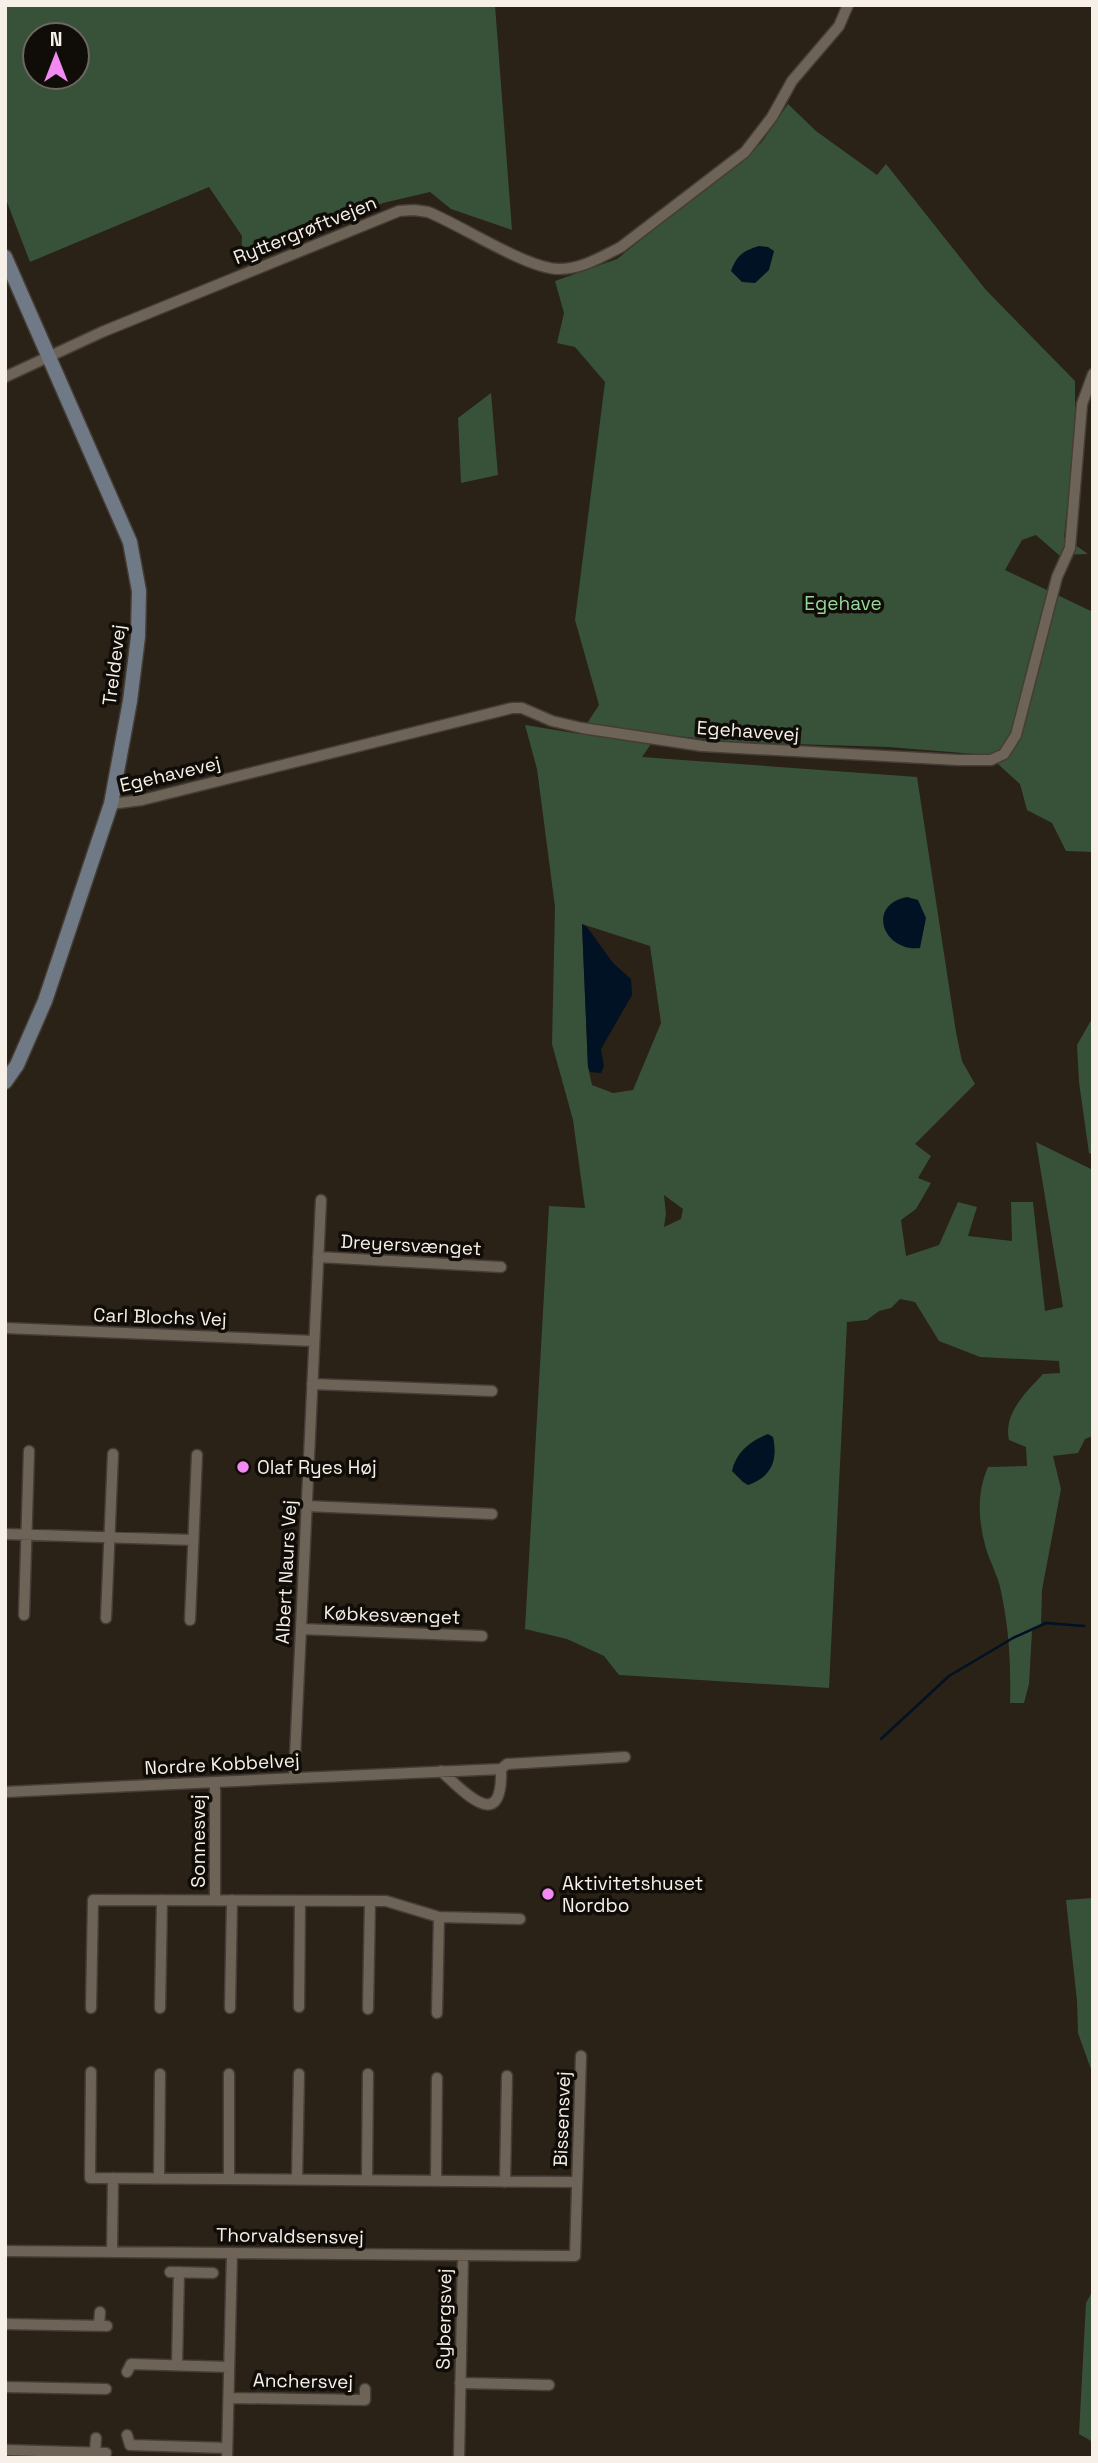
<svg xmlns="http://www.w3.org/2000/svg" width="1098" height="2463" font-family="'Space Grotesk',sans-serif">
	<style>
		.green { fill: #385139; fill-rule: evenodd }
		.water { fill: #001224 }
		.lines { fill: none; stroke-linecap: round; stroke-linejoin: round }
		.stream { stroke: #001224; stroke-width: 2.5 }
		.street-casing { stroke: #453d36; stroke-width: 13 }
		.secondary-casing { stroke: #453d36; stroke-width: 17 }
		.street { stroke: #6d6357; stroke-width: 10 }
		.secondary { stroke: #707a86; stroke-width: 14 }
		.poi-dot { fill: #f28af3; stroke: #100c07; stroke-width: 2.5 }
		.labels { text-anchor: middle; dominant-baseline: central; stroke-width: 7; stroke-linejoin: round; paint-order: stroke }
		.street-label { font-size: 19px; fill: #f6f0e9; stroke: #100c07 }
		.park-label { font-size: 19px; fill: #98d99b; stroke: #100c07 }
		.poi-label { font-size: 19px; fill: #f6f0e9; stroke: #100c07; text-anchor: start }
	</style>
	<rect width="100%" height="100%" fill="#2a2117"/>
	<path class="green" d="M5 5H495L512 230 451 209 430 192 383 203 241 265 242 236 209 187 30 262 5 197ZM77 35V77H35V35Z
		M788 104 816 131 877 175 886 164 986 290 1075 381V442L1064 537 1088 554 1059 555 1036 535 1022 540 1005 570 1093 612V852L1066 851 1052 823 1027 810 1020 784 988 755 888 747 734 742 658 734 642 757 917 777 956 1032 962 1061 975 1084 915 1144 931 1156 918 1178 931 1183 916 1209 901 1220 906 1256 939 1245 958 1202 977 1207 968 1236 1012 1241 1011 1202H1033L1045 1311 1063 1307 1036 1142 1093 1170V1436L1085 1439 1078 1453 1053 1456 1061 1489 1042 1590 1041 1625 1032 1631 1029 1684 1024 1703H1010C1011 1664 1009 1629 1001 1591 998 1575 989 1561 985 1545 978 1518 977 1492 988 1467L1027 1466 1026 1447 1009 1440C1003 1414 1026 1392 1043 1374L1060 1373 1059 1361 980 1357 939 1341 915 1302 900 1299 891 1308 879 1311 867 1320 847 1322 829 1688 619 1675 604 1656 567 1639 525 1629 549 1206 585 1208 573 1120 552 1044 555 907 537 769 525 725 580 734 599 705 575 620 605 382 575 347 557 343 564 313 555 281 617 259 761 143ZM582 924 650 946 661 1023 633 1090 613 1093 592 1085 588 1067ZM664 1195 683 1209 681 1219 664 1227 666 1214Z
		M491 393 498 475 461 483 458 418Z
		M1093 1017V1155L1089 1153 1079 1082 1077 1045Z
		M1093 1898V2075L1078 2033 1077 2001 1066 1900Z
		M1093 2290V2442L1079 2434 1086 2303Z"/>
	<path class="water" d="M759 246 768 247 774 251 769 270 755 283 742 282 731 271C737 255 743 251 759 246Z
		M907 897 918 900 926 918 920 948C883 952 866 905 907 897Z
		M582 924 587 927 613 963 631 979 632 995 601 1049 604 1066 601 1073 590 1072 588 1067Z
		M768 1434 773 1437C778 1460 772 1477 748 1485L743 1482 732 1471C736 1452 750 1441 768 1434Z"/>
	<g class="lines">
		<path class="stream" d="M881 1739 949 1676 1013 1638 1046 1623 1084 1626"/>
		<defs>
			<path id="street" d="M5 377 102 332 399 211 414 210 428 212C461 225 527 269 559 269 582 269 601 257 621 247L745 152 772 117 792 81 839 26 848 5
				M111 804 142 800 512 708H522L552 721 582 728 702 746 958 760H991L1004 754 1016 735 1057 577 1070 548 1082 404 1093 374
				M318 1257 501 1267
				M5 1328 314 1341
				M312 1384 492 1391
				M306 1506 492 1514
				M5 1534 193 1540
				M24 1615 29 1451
				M106 1618 113 1454
				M190 1620 197 1455
				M301 1629 482 1636
				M501 1769 507 1764 625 1757
				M294 1778 321 1200
				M5 1792C170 1784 336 1776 501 1769 503 1834 466 1794 441 1771
				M215 1899V1782
				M439 1917 520 1919
				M299 2007 300 1901
				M91 2008 93 1900 386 1901 439 1917 437 2013
				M160 2008 162 1900
				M230 2008 232 1900
				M368 2009 370 1901
				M91 2072 90 2178 577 2182
				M159 2179 160 2074
				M229 2179V2074
				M297 2179 299 2074
				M367 2180 368 2074
				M436 2181 437 2078
				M505 2182 507 2076
				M5 2251 575 2256 581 2056
				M112 2252 113 2178
				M170 2272 213 2273
				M5 2324 107 2326
				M99 2326 100 2312
				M177 2365 179 2272
				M127 2372 131 2364 229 2367
				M460 2383 549 2385
				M5 2387 106 2389
				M229 2398 365 2400V2389
				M127 2435 130 2445 227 2448
				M5 2450 106 2453
				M95 2453 96 2438
				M227 2458 232 2253
				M459 2458 463 2255"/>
			<path id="secondary" d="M5 257 130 542 139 591 138 637 130 701 111 804 45 1001 17 1065 5 1082"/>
		</defs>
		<use href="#street" class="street-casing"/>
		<use href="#secondary" class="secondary-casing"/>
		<use href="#street" class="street"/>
		<use href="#secondary" class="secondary"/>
	</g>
	<g class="poi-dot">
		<circle cx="243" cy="1467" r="7"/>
		<circle cx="548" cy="1894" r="7"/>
	</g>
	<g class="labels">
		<g class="street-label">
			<text transform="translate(305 230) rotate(-22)">Ryttergrøftvejen</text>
			<text transform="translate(114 665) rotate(-83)">Treldevej</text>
			<text transform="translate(748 731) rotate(4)">Egehavevej</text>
			<text transform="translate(170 774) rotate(-13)">Egehavevej</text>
			<text transform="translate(411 1245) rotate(3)">Dreyersvænget</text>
			<text transform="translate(160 1317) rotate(2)">Carl Blochs Vej</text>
			<text transform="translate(286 1572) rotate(-87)">Albert Naurs Vej</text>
			<text transform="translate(392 1615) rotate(2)">Købkesvænget</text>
			<text transform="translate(222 1764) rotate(-3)">Nordre Kobbelvej</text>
			<text transform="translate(198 1841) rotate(-90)">Sonnesvej</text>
			<text transform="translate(562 2119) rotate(-88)">Bissensvej</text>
			<text transform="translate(290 2236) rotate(1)">Thorvaldsensvej</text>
			<text transform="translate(444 2319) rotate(-89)">Sybergsvej</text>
			<text transform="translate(303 2381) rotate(1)">Anchersvej</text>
		</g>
		<g class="park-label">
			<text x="843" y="603">Egehave</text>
		</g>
		<g class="poi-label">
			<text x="257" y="1467">Olaf Ryes Høj</text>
			<text x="562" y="1883">Aktivitetshuset<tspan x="562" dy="22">Nordbo</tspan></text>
		</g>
	</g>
	<rect width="1098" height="2463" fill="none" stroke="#f6f0e9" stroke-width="14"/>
	<g transform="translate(56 56)"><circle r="33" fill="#100c07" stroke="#6c6761" stroke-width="2"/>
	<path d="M0-5L12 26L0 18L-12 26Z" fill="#f28af3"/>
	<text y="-10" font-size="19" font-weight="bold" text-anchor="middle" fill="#f6f0e9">N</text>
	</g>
</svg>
